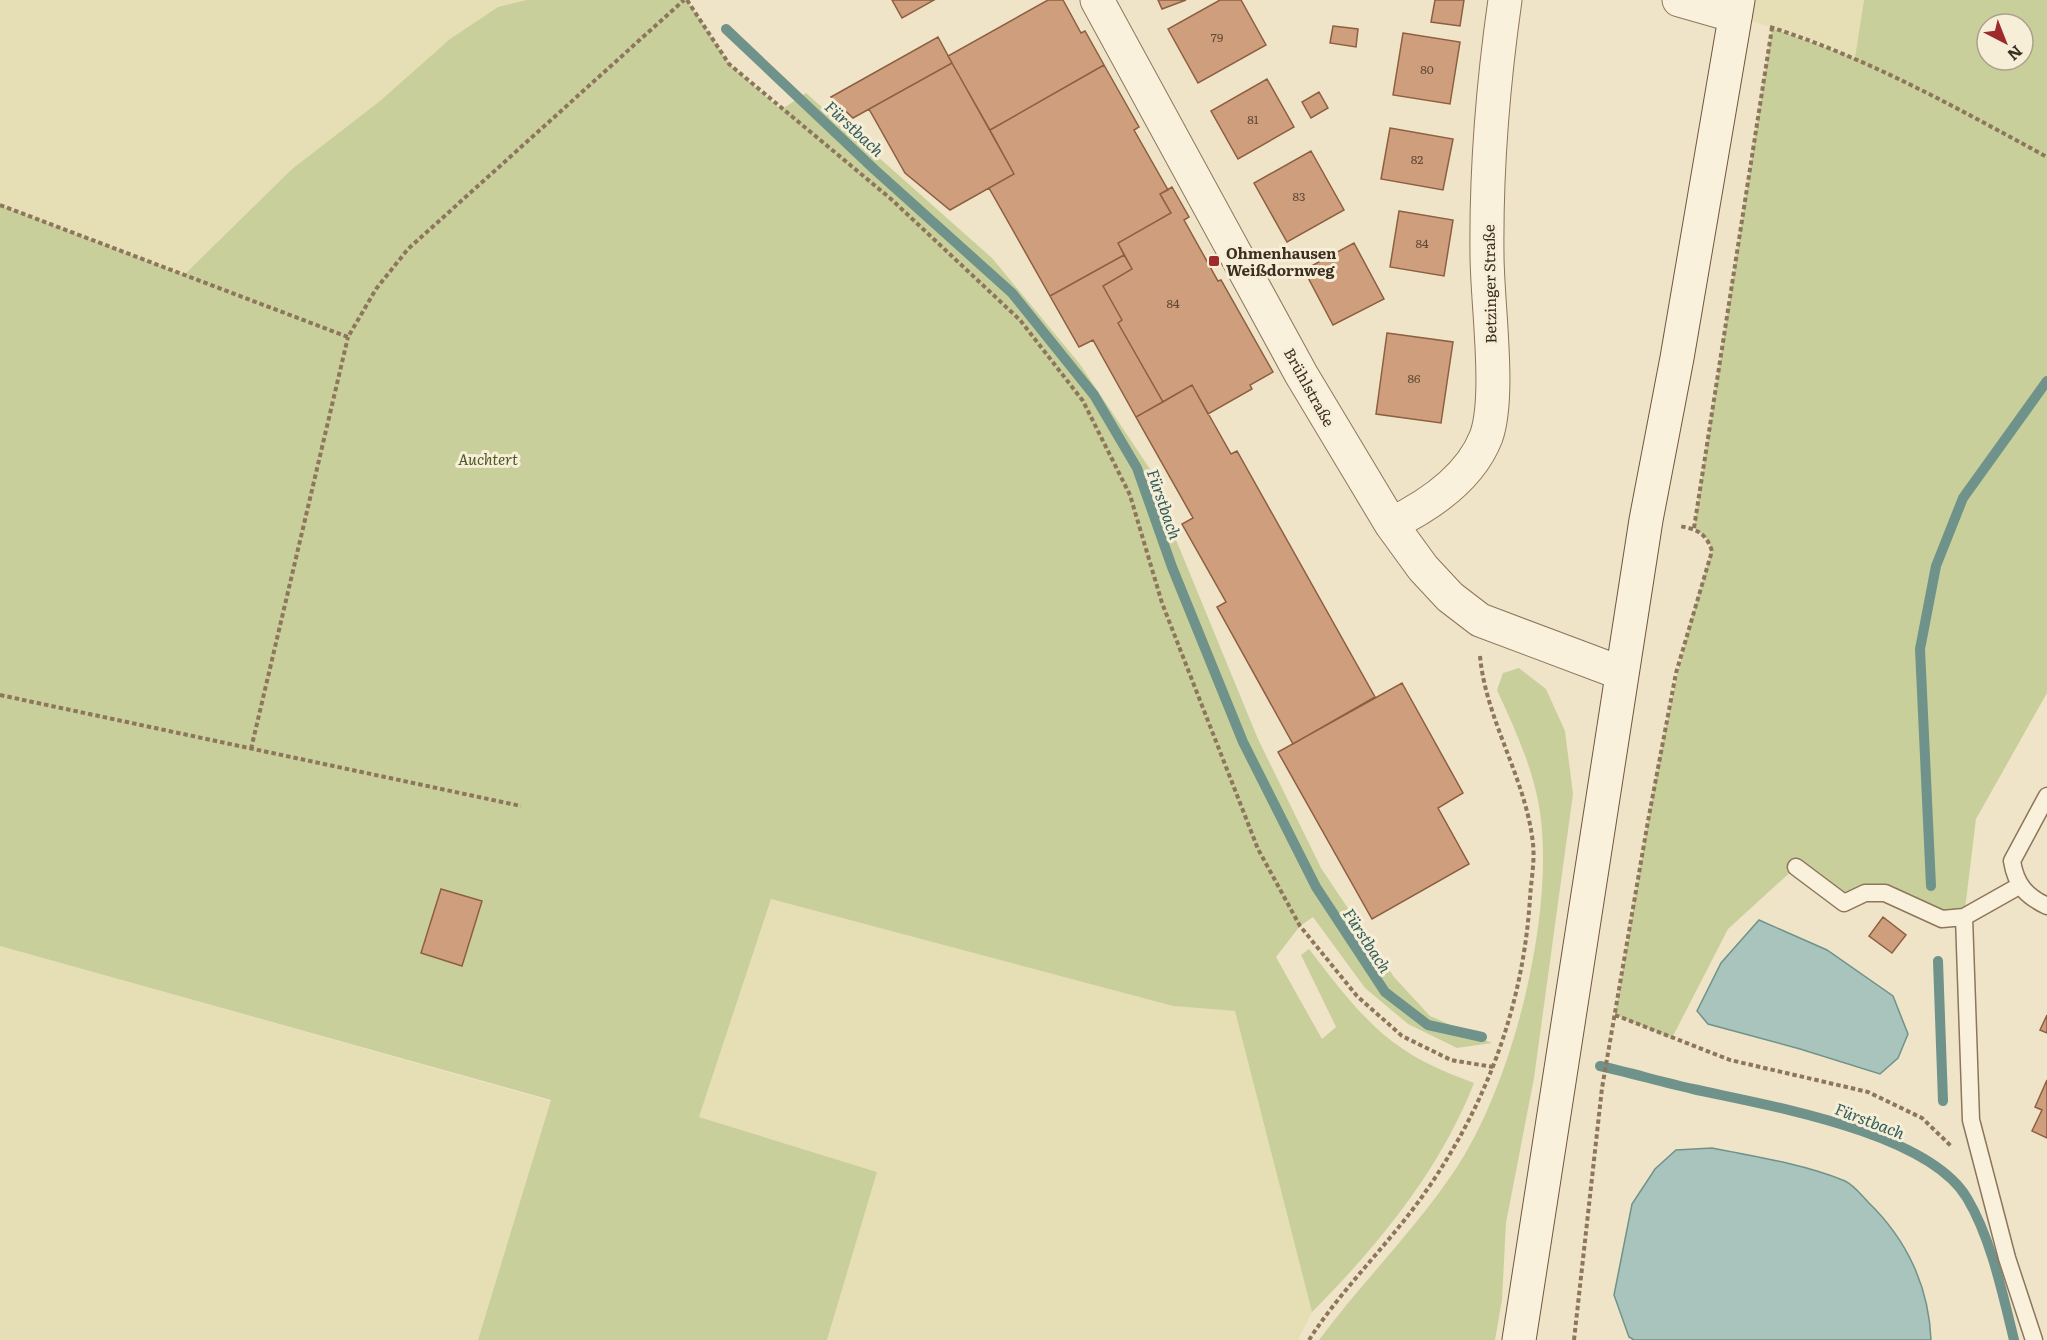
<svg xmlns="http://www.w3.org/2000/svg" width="2047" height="1340" font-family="Literata,serif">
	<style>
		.farmland { fill: #e6deb5 }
		.green { fill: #c9cf9b; fill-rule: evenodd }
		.water { fill: #a9c4bc; stroke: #6f938a; stroke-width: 1.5 }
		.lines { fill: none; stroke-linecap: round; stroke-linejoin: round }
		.stream { stroke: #6f938a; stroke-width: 10 }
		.building { fill: #cf9f7d; stroke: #8d5f41; stroke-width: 1.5 }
		.service-casing { stroke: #8d765c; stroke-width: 19 }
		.minor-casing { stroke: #8d765c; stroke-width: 35 }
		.secondary-casing { stroke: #6f573f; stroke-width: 35 }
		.path { stroke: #8d765c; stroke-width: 4; stroke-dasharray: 4.5 3; stroke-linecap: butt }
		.service { stroke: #faf1dc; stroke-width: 16 }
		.minor { stroke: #faf1dc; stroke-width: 33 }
		.secondary { stroke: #faf1dc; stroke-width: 33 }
		.poi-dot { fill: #9e2a2b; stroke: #f7eed8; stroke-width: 2 }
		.labels { text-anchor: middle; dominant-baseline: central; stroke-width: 6; stroke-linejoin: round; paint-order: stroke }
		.number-label { font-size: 12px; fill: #624a37 }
		.poi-label { font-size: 15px; font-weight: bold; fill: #3d2e20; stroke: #f7eed8; text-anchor: start }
		.street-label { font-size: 15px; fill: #3d2e20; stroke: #f7eed8 }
		.park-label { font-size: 15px; font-style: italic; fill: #4d5a26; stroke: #f7eed8 }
		.water-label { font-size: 16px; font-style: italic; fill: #2f5d5a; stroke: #f7eed8 }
	</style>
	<rect width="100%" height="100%" fill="#f0e4c8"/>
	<path class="farmland" d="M0 0H526L498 7 450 39 380 101 292 169 184 275 0 205Z
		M1738 0H1864L1856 58 1811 40 1735 16Z
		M771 899 1173 1006 1235 1011 1312 1312 1298 1340H827L877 1172 699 1117Z
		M0 946 551 1101 478 1340H0Z"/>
	<path class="green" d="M526 0H687L729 64 781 110 806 93 992 258 1079 363 1154 475 1172 530 1258 739 1321 868 1394 977 1430 1016 1492 1043 1457 1048 1408 1024 1365 988 1313 917 1300 926 1276 957 1322 1039 1336 1027 1301 955 1309 949C1337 985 1365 1024 1403 1049 1425 1064 1450 1074 1474 1083 1440 1170 1378 1246 1312 1312L1235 1011 1173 1006 771 899 699 1117 877 1172 827 1340H478L551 1100 0 946V205L184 275 292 169 380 101 450 39 498 7Z
		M1864 0H2047V693L1976 819 1964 917 1942 919 1885 893 1844 903 1796 867 1728 929 1672 1038 1615 1015C1643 860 1662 702 1712 551L1708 540 1694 528 1772 28 1855 58ZM1987 24H2023V60H1987Z
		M1519 668 1546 689 1565 731 1573 794 1534 1078 1506 1223 1502 1300 1495 1340H1319C1362 1282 1415 1230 1455 1170 1514 1083 1560 899 1537 796 1529 759 1512 723 1497 690L1503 673Z"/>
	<path class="water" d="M1759 920 1827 950 1893 996 1908 1034 1898 1058 1880 1074 1800 1049 1708 1024 1697 1011 1721 963Z
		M1712 1148C1754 1156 1807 1165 1845 1181 1854 1185 1862 1196 1869 1203 1907 1240 1929 1287 1931 1340H1634L1629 1337 1614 1295 1632 1204 1655 1169 1676 1150Z"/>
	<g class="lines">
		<path class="stream" d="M726 29 874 169 1012 293 1094 395 1137 468 1172 567 1243 742 1316 887 1385 992 1428 1025 1482 1037
			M1931 886 1920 649 1936 566 1963 498 2047 381
			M1938 961 1943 1101
			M1600 1066C1631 1073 1662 1082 1693 1089 1764 1105 1927 1131 1967 1198 1991 1238 2003 1295 2014 1340"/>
	</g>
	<path class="building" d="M892 0H934L902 18Z
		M1048 0H1063L1081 33 1085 31 1104 65 990 130 948 56Z
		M1158 0H1186L1162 9Z
		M1220 0H1241L1266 45 1198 83 1168 29Z
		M1435 0H1464L1460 26 1431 22Z
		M1333 26 1358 29 1356 47 1330 43Z
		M1403 33 1460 42 1450 104 1393 95Z
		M938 37 952 63 853 118 831 97Z
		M952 63 1014 174 950 210 905 173 869 109Z
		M1104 65 1139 127 1134 130 1168 190 1160 194 1171 213 1118 243 1124 255 1050 296 989 188 1014 174 990 130Z
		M1267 79 1294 127 1238 159 1211 111Z
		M1319 92 1328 108 1311 118 1302 102Z
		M1390 128 1453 139 1443 190 1381 179Z
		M1311 151 1344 210 1287 242 1254 183Z
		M1172 187 1189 217 1184 220 1218 281 1221 280 1273 372 1250 385 1252 389 1208 414 1192 385 1163 402 1118 323 1122 320 1103 286 1132 269 1118 243 1171 213 1160 194Z
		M1399 211 1453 220 1444 276 1390 267Z
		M1354 243 1384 299 1333 325 1304 270Z
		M1124 255 1132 269 1103 286 1122 320 1118 323 1163 402 1136 417 1093 340 1079 347 1050 296Z
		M1387 333 1453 342 1441 423 1376 414Z
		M1192 385 1231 454 1237 451 1375 697 1293 744 1217 607 1226 602 1182 524 1193 518 1136 417Z
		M1402 683 1463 793 1438 808 1469 864 1372 919 1278 752Z
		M441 889 482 901 462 966 421 953Z
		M1883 917 1906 935 1892 953 1869 936Z
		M2047 1015V1033L2040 1030Z
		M2047 1080V1138L2032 1131 2042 1110 2035 1107Z"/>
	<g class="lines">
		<defs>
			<path id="service" d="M2047 796 2012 861C2016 885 2026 896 2047 906
				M1796 867 1844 903 1865 893H1885L1942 919 1964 917 2019 886
				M1964 917 1971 1120 2007 1258 2034 1340"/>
			<path id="minor" d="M1097 0 1301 374 1391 524 1423 568 1450 597 1480 620 1621 673
				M1679 0 1735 16
				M1391 524C1428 506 1470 478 1486 437 1501 396 1487 302 1487 255 1486 169 1493 84 1505 0"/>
			<path id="secondary" d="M1519 1340 1646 520 1677 358 1738 0"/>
		</defs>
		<use href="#service" class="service-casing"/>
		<use href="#minor" class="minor-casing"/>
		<use href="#secondary" class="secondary-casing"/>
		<path class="path" d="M687 0 729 64 891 199 1020 320 1083 401 1130 495 1162 603 1258 849 1300 926 1357 996 1402 1036 1451 1060 1493 1067
			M1770 27C1868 58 1957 108 2047 157
			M0 205 348 337 376 289 408 249 684 0
			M1694 528 1772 28
			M0 695 521 806
			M251 749 348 337
			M1615 1015 1730 1060 1868 1092 1922 1118 1951 1146
			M1309 1340C1341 1290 1384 1249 1419 1201 1484 1111 1523 1010 1530 898 1531 881 1535 861 1533 844 1526 778 1486 721 1480 656
			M1574 1340 1602 1088 1648 821 1676 673 1712 551C1706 533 1697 529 1679 526"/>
		<use href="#service" class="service"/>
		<use href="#minor" class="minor"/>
		<use href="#secondary" class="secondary"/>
	</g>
	<rect class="poi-dot" x="1208" y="255" width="12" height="12" rx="3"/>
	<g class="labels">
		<g class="number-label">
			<text x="1217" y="37">79</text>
			<text x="1427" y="69">80</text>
			<text x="1253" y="119">81</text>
			<text x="1417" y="159">82</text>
			<text x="1299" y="196">83</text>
			<text x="1422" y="243">84</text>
			<text x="1173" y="303">84</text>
			<text x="1414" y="378">86</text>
		</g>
		<g class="poi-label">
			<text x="1226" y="252">Ohmenhausen<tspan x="1226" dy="17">Weißdornweg</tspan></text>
		</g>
		<g class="street-label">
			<text transform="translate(1489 284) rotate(-91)">Betzinger Straße</text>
			<text transform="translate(1310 387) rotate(61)">Brühlstraße</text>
		</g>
		<g class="park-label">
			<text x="488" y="458">Auchtert</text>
		</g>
		<g class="water-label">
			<text transform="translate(855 128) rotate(43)">Fürstbach</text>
			<text transform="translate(1165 504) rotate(71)">Fürstbach</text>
			<text transform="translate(1368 940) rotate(57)">Fürstbach</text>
			<text transform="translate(1870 1120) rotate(21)">Fürstbach</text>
		</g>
	</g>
	<g transform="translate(2005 42) rotate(138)"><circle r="28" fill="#f7eed8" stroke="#ada18e" stroke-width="1.5"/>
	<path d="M0-4.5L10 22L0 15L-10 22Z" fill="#9e2a2b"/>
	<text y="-9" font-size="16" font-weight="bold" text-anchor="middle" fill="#3d2e20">N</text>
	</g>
</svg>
